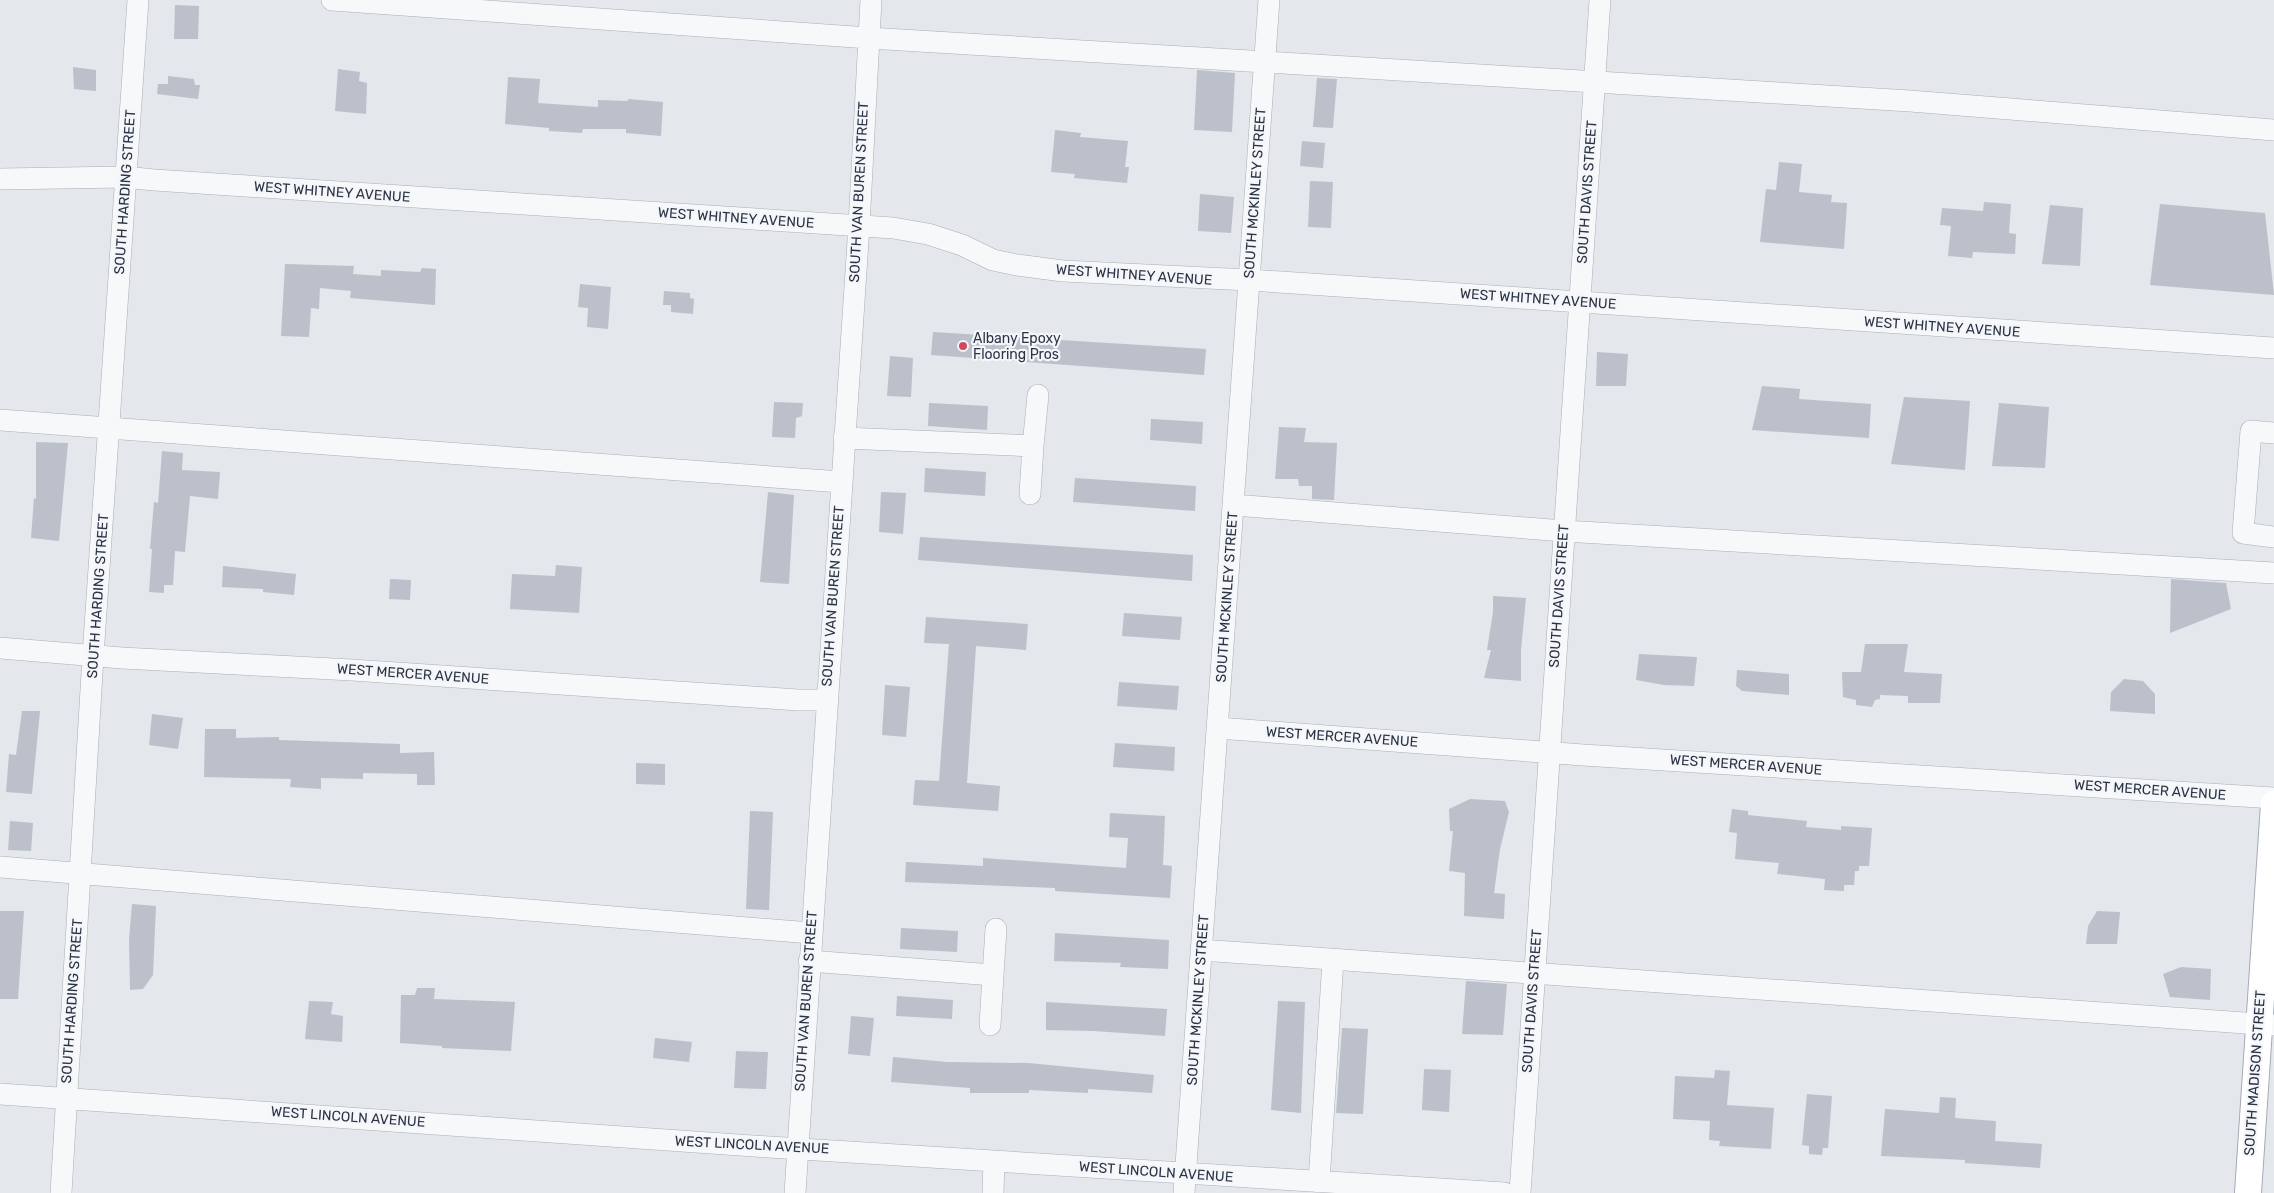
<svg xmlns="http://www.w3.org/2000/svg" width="2274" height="1193" font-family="Rubik,sans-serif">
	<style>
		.building { fill: #bbc0ca }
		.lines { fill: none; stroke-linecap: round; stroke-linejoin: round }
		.minor-casing { stroke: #a9aeb7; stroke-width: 22 }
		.major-casing { stroke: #a3abb8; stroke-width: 28 }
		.minor { stroke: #f7f8fa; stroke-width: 21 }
		.major { stroke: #fff; stroke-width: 26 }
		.poi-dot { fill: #d1495b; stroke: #f4f6f9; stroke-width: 2 }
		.labels { text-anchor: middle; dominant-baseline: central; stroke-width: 4.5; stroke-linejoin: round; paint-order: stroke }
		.street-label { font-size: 14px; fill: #2b3445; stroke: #f4f6f9 }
		.poi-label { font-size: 14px; fill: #2b3445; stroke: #f4f6f9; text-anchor: start }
	</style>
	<rect width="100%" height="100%" fill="#e4e7ec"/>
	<path class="building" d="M175 5 199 6 198 39H174Z
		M73 67 96 70V91L74 89Z
		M338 69 360 72 359 81 367 83 366 114 335 111Z
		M1197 70 1235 73 1232 132 1194 130Z
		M168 76 194 79 195 85H200L198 99 157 94 158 84H168Z
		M508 77 540 79 538 103 598 107V100L628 101V99L663 102 661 136 626 133V129H583L582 133 549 131V128L505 124Z
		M1317 78 1337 79 1333 128 1313 127Z
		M1055 130 1081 133 1080 137 1128 141 1125 167H1129L1127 183 1074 178 1075 174 1051 172Z
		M1302 141 1325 143 1323 168 1300 166Z
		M1779 162 1802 164 1799 192 1832 195 1831 202 1847 203 1844 249 1760 242 1766 189 1776 190Z
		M1310 181 1333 182 1331 228 1308 227Z
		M1200 194 1234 197 1231 233 1198 231Z
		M1984 202 2011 204 2009 233 2016 234 2015 254 1973 252 1972 258 1948 256 1951 226 1940 225 1942 208 1983 211Z
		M2160 204 2265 213 2274 295 2150 285Z
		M2050 205 2083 208 2080 266 2042 264Z
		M285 264 354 266 353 274 381 276V270L420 272 422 268 436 269 435 305 350 298 351 291 320 288 319 309 311 308 309 337 281 336Z
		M580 284 611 287 608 329 587 327 588 308 578 307Z
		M664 291 690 293V298L694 299 693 314 671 312V305H663Z
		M933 332 1206 349 1204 375 931 355Z
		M1597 352 1628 354 1626 386H1596Z
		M890 356 913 358 911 397 887 396Z
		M1762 386 1800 389 1799 399 1871 404 1869 438 1752 430Z
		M1904 397 1970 401 1965 470 1891 464Z
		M774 402 803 403 802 416 796 418 795 438 772 437Z
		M929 403 988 406 987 430 928 426Z
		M1999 403 2049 407 2045 468 1992 466Z
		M1151 419 1203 422 1202 444 1150 440Z
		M1279 427 1306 428 1304 442 1337 443 1334 500 1312 499V486H1299L1298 479H1275Z
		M36 442 68 443 59 541 31 538 34 498 36 499Z
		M162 451 183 453 182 470 220 472 218 499 190 496 185 552 175 551 173 585H164V593L149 592 152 549H150L154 502 158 503Z
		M925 468 986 472 985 496 924 492Z
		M1075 478 1196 486 1195 511 1073 502Z
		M768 492 794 495 789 584 760 582Z
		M881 492 906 493 903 534 879 532Z
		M920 537 1193 555 1192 581 918 560Z
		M556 565 582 567 579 613 510 609 512 574 555 576Z
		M223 566 296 574 294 595 263 592V589L222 587Z
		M390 579 411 580 410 600 389 599Z
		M2171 579 2226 583 2231 609 2170 633Z
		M1493 596 1526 598 1521 650V681L1484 678 1491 650H1487L1493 612Z
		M1124 613 1182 617 1180 640 1122 636Z
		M926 617 1028 624 1026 650 976 646 967 783 1000 786 998 811 913 805 915 780 939 781 949 644 924 643Z
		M1865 644H1908L1904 672 1942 674 1940 703H1908V696L1880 695V699L1875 700 1872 707 1856 705V700L1843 697 1842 672H1861Z
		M1639 654 1697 657 1694 686 1664 685 1636 680Z
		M1737 670 1789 674V695L1742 691 1736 686Z
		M2124 679 2143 681 2155 694V714L2110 711 2111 692Z
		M1119 682 1179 686 1177 710 1117 706Z
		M885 685 910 687 906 737 882 735Z
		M22 711H40L32 794 6 792 9 754 16 755Z
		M152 714 183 718 178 749 149 745Z
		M205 729H236V738L279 737V740L400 744V753L434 752 435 785H417V774L363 773V779L321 778V789L290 787 291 779 204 777Z
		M1115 743 1175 747 1174 771 1113 767Z
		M636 763 665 764V785L636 784Z
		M1470 799 1505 801 1509 812 1500 849 1494 893 1505 894 1504 919 1464 916 1465 873 1449 871 1453 831H1450L1449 809Z
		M1732 809 1748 811V815L1807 821 1806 827 1841 830V826L1872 828 1869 866H1859V871H1855L1854 885H1844V891L1824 890 1825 879 1777 874 1779 863 1735 859 1737 833 1729 832Z
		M750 811 773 812 769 910 746 909Z
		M1110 813 1165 816 1163 865 1172 866 1170 898 1055 891V888L905 882 906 862 983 866V858L1126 868 1128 838 1109 837Z
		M10 821 33 823 31 851 8 850Z
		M132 904 156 906 153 975 143 989 130 990 129 939Z
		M0 911H24L18 999H0Z
		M2097 911 2120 912 2117 944H2086L2088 926Z
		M901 928 958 931 957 952 900 949Z
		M1055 933 1169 940 1168 969 1120 967 1121 963 1054 961Z
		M2181 967 2211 969 2210 1000 2170 997 2163 974Z
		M1466 981 1507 984 1503 1035 1462 1034Z
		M417 988H435L434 999 515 1002 511 1051 442 1048V1046L400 1043 401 995H415Z
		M897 996 953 1000 952 1019 896 1016Z
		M309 1001 333 1002 331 1014 343 1016 342 1042 305 1039Z
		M1278 1001 1305 1002 1301 1113 1271 1110Z
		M1046 1002 1167 1009 1165 1036 1094 1031 1046 1030Z
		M851 1016 874 1018 870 1056 848 1054Z
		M1342 1028 1368 1029 1363 1114 1336 1113Z
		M655 1038 692 1042 689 1062 653 1058Z
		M736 1051 768 1052 766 1089 734 1088Z
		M893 1057 947 1062 1028 1063 1154 1075 1152 1093 1088 1089V1093L1029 1090V1093H970V1088L891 1082Z
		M1424 1069 1451 1070 1449 1112 1422 1110Z
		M1715 1070 1730 1071 1727 1105 1774 1108 1771 1149 1719 1146 1720 1141 1709 1140 1710 1121 1673 1119 1675 1076 1714 1078Z
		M1807 1094 1832 1096 1828 1148H1823L1822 1155 1809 1154V1146L1802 1145Z
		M1940 1097 1956 1098 1955 1118 1996 1121 1995 1141 2042 1144 2040 1168 1965 1163V1160L1881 1156 1885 1109 1939 1113Z"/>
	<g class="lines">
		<defs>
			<path id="minor" d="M332 0 869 38 1910 101 2274 130
				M0 179 125 177 154 180 893 228 928 234 962 245 993 260 1017 265 1063 271 1249 280 2274 348
				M0 420 841 482
				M2274 433 2251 431 2243 533 2274 537
				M844 438 1033 446 1038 395
				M1030 494 1033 446
				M1234 505 1564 531 2274 573
				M0 648 122 658 352 670 798 700H826
				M1218 728 1583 755 2274 798
				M0 867 811 933
				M1201 950 2274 1025
				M809 961 993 975 996 929
				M990 1025 993 975
				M0 1094 769 1147 1504 1193
				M1319 1182 1333 960
				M61 1193 93 656 138 0
				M795 1193 859 226 871 0
				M993 1193 994 1161
				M1184 1193 1269 0
				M1520 1193 1600 0"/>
			<path id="major" d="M2248 1193 2274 804"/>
		</defs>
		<use href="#minor" class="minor-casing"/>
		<use href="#major" class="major-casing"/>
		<use href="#minor" class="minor"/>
		<use href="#major" class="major"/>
	</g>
	<circle class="poi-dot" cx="963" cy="346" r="5"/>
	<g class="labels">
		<g class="street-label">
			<text transform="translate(125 192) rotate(-86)">SOUTH HARDING STREET</text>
			<text transform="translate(332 192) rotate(4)">WEST WHITNEY AVENUE</text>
			<text transform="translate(859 192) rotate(-87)">SOUTH VAN BUREN STREET</text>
			<text transform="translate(1587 192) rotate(-86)">SOUTH DAVIS STREET</text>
			<text transform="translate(1255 193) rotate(-86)">SOUTH MCKINLEY STREET</text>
			<text transform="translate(736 218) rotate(4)">WEST WHITNEY AVENUE</text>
			<text transform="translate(1134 275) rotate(4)">WEST WHITNEY AVENUE</text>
			<text transform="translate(1538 299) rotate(4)">WEST WHITNEY AVENUE</text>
			<text transform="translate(1942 327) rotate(4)">WEST WHITNEY AVENUE</text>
			<text transform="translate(98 596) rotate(-86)">SOUTH HARDING STREET</text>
			<text transform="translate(833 596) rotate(-86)">SOUTH VAN BUREN STREET</text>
			<text transform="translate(1559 596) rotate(-86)">SOUTH DAVIS STREET</text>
			<text transform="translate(1227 597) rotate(-86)">SOUTH MCKINLEY STREET</text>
			<text transform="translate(413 674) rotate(4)">WEST MERCER AVENUE</text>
			<text transform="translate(1342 737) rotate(4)">WEST MERCER AVENUE</text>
			<text transform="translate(1746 765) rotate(4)">WEST MERCER AVENUE</text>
			<text transform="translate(2150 790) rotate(4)">WEST MERCER AVENUE</text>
			<text transform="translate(1198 1000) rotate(-86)">SOUTH MCKINLEY STREET</text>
			<text transform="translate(72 1001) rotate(-86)">SOUTH HARDING STREET</text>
			<text transform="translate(806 1001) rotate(-86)">SOUTH VAN BUREN STREET</text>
			<text transform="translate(1532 1001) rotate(-86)">SOUTH DAVIS STREET</text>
			<text transform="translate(2255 1073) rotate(-86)">SOUTH MADISON STREET</text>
			<text transform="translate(348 1117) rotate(4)">WEST LINCOLN AVENUE</text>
			<text transform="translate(752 1145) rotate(3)">WEST LINCOLN AVENUE</text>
			<text transform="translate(1156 1172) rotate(4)">WEST LINCOLN AVENUE</text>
		</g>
		<g class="poi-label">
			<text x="973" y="338">Albany Epoxy<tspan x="973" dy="16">Flooring Pros</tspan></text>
		</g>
	</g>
</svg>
